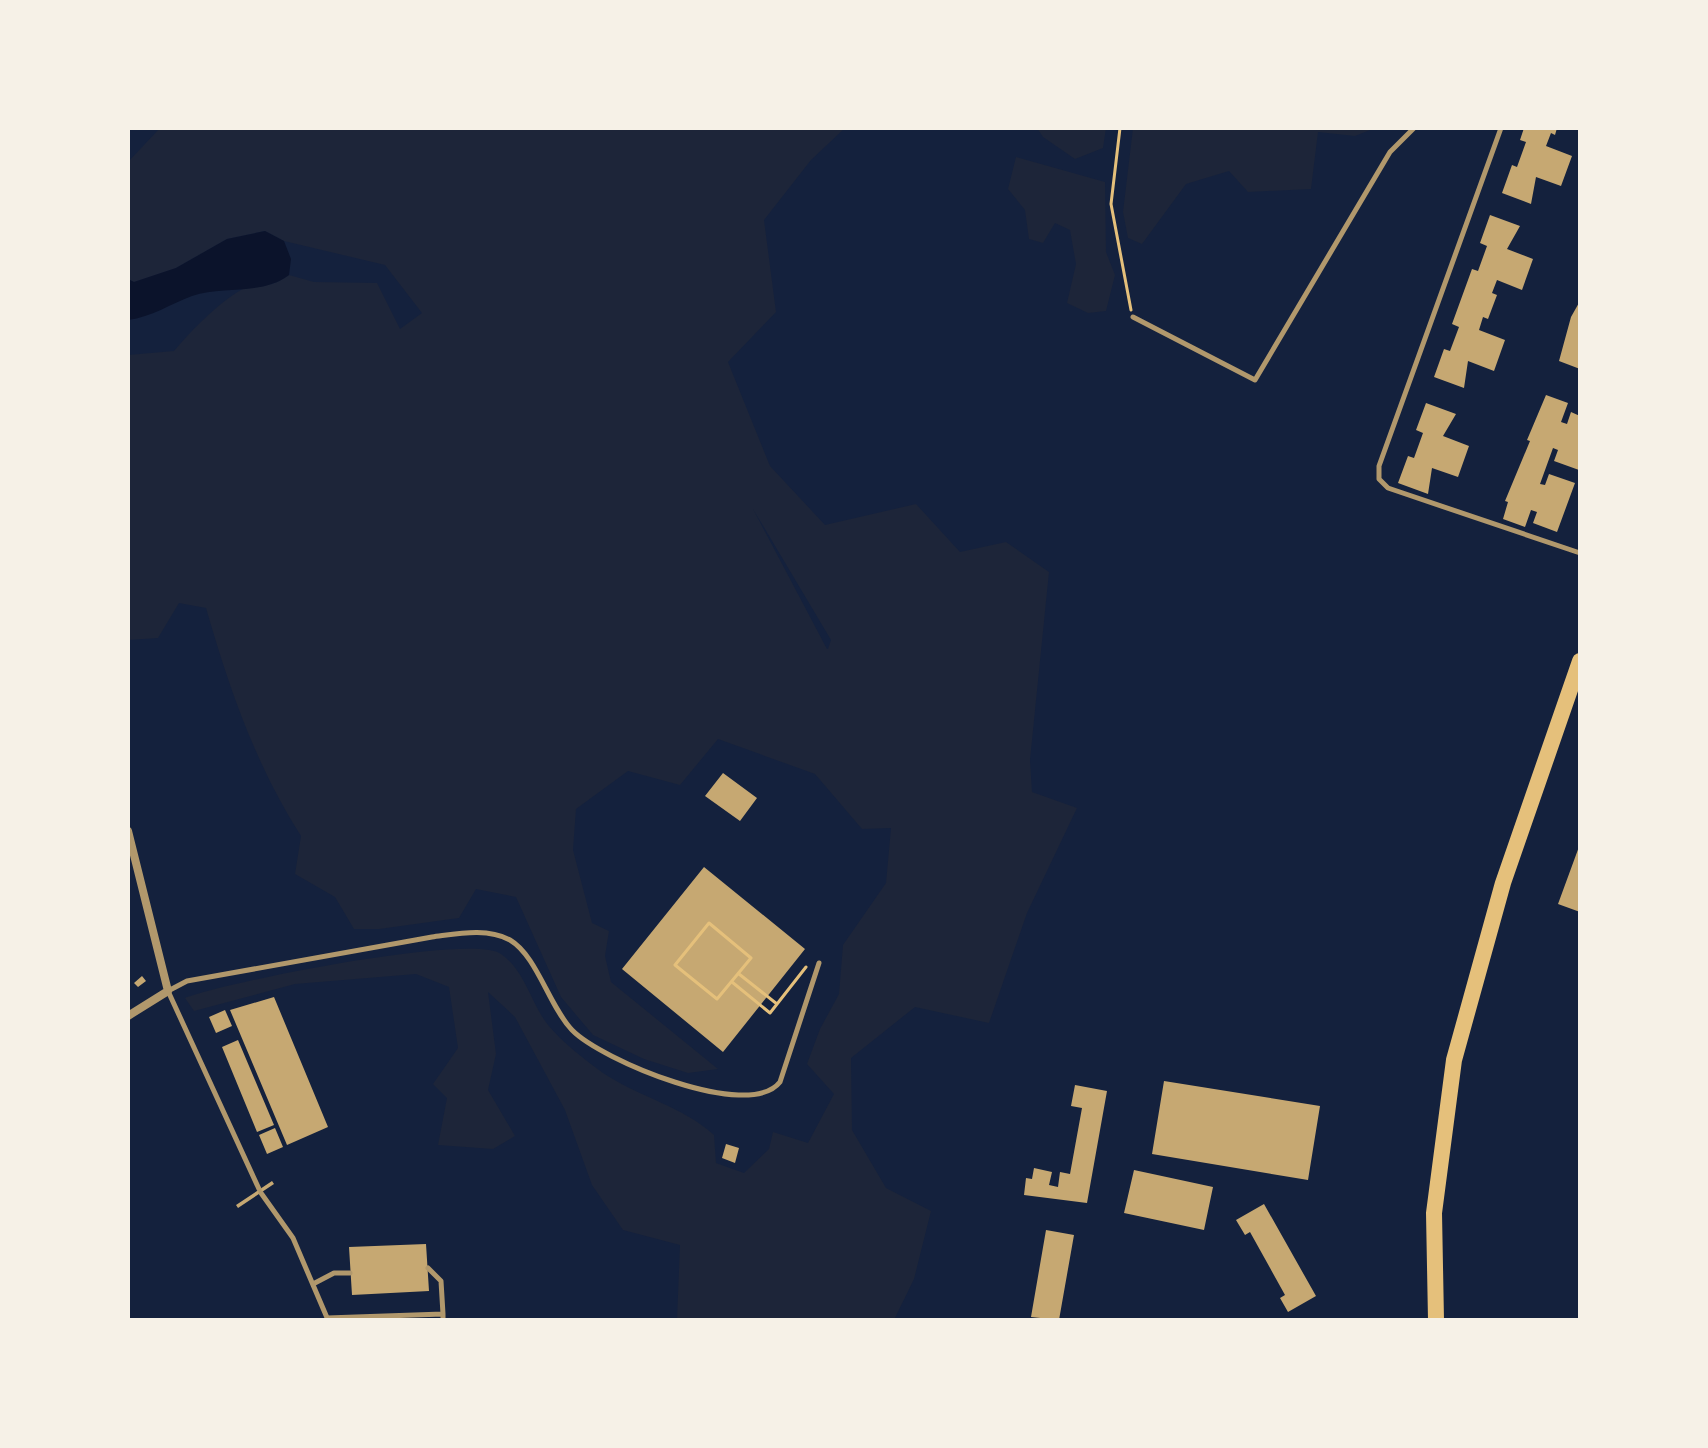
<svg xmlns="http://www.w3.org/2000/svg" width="1708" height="1448" font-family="'Alegreya Sans',sans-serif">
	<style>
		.green { fill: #1d2539; fill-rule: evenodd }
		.water { fill: #0b132b }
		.building { fill: #c6a872 }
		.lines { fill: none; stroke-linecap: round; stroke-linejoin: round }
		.path { stroke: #e5c07b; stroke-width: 3 }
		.service { stroke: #b1986c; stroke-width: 5 }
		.minor { stroke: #b1986c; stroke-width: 8 }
		.trunk { stroke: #e5c07b; stroke-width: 16 }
	</style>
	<rect width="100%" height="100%" fill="#14213d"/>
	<path class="green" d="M160 128H845L811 160 764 220 776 312 728 362 770 466 825 525 916 504 960 552 1006 542 1049 572 1030 760 1032 792 1077 808 1027 913 989 1023 915 1007 851 1058 852 1130 886 1188 931 1211 914 1279 894 1320H677L680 1245 623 1230 592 1185 565 1110 515 1017 488 992 496 1054 488 1090 515 1136 493 1149 438 1145 447 1098 433 1084 458 1048 449 987 416 974 295 984 194 1011 185 998C226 982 472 933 501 954 526 972 530 1002 548 1025 561 1041 585 1060 603 1073 639 1097 682 1106 714 1135L716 1163 744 1173 769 1149 773 1132 808 1143 834 1094 807 1064 820 1029 839 994 843 945 886 883 891 828 862 829 815 774 718 739 680 785 628 771 576 809 573 850 592 923 609 931 605 956 611 982 718 1069 688 1073 644 1059 593 1035 561 997 516 897 476 889 459 918 379 929H354L335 897 295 874 301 836C256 766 229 688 206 608L179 603 158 638 128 640V355L174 351C192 330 217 304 241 290 257 281 266 292 289 275L314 282 377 283 400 329 422 313 385 265 284 241 265 231 227 239 176 268 134 282 128 279V162ZM753 509 831 640 828 649H827Z
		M1037 128H1106L1103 148 1075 159 1043 137Z
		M1133 128H1375L1355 136 1318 132 1311 189 1248 192 1229 171 1186 184 1142 244 1128 238 1123 212Z
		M1016 157 1105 182 1106 252 1115 275 1106 311 1088 313 1067 303 1076 264 1070 230 1055 223 1043 243 1029 239 1025 210 1008 189Z"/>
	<path class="water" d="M265 231 284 241 291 259 289 275C261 296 224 285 192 296 170 304 152 317 128 320V279L134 282 176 268 227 239Z"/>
	<path class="building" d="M1524 128H1557L1555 135 1551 133 1546 146 1572 156 1561 186 1536 177 1531 204 1502 193 1512 165 1517 167 1526 142 1520 140Z
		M1490 215 1520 226 1507 249 1533 259 1522 290 1497 280 1492 293 1497 295 1488 319 1483 317 1479 330 1505 340 1494 371 1468 361 1464 388 1434 377 1444 349 1450 351 1459 327 1452 324 1472 269 1478 271 1487 246 1480 243Z
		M1580 301V369L1559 361 1571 317Z
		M1546 395 1568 403 1561 422 1567 424 1571 412 1580 416 1579 470 1554 461 1558 450 1553 448 1540 484 1545 485 1549 474 1575 483 1557 532 1533 523 1537 512 1531 510 1525 527 1503 519 1508 502 1505 501 1530 441 1527 440Z
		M1426 403 1456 414 1443 436 1469 446 1458 477 1432 468 1428 494 1398 483 1408 456 1414 458 1423 433 1416 430Z
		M723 773 757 798 740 821 705 796Z
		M1580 844V912L1558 904Z
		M704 867 805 949 723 1052 622 969Z
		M142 976 146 981 138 987 134 983Z
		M274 997 328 1127 287 1145 230 1010Z
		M225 1010 232 1026 216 1033 209 1017Z
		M238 1040 274 1125 257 1132 222 1047Z
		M1164 1081 1320 1106 1308 1180 1152 1154Z
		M1075 1085 1107 1091 1087 1203 1024 1195 1026 1178 1032 1179 1034 1168 1052 1172 1049 1185 1058 1187 1060 1172 1070 1174 1082 1108 1071 1106Z
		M275 1128 283 1147 267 1154 259 1135Z
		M726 1144 739 1148 735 1163 722 1158Z
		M1134 1170 1213 1187 1204 1230 1124 1213Z
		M272 1181 274 1184 238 1208 236 1205Z
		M1264 1204 1316 1296 1288 1312 1280 1298 1285 1295 1250 1232 1245 1235 1236 1220Z
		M1046 1230 1074 1235 1059 1320 1031 1317Z
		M426 1244 429 1291 352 1295 349 1247Z"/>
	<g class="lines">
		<path class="path" d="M1120 128 1111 204 1131 310
			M709 923 751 958 717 999 675 965Z
			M739 974 777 1004
			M732 982 770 1013 806 967"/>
		<path class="service" d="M1501 128 1379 466V479L1388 488 1580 553
			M1133 317 1255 380 1390 152 1414 128
			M259 1189 168 991 187 981 432 937C456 934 487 927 510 940 537 956 549 1006 572 1030 601 1060 749 1122 780 1082L819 963
			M261 1193 293 1238 328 1320
			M428 1268 441 1281 443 1314
			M313 1284 334 1273H350
			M327 1318 443 1314V1320"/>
		<path class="minor" d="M128 831 168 991 128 1016"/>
		<path class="trunk" d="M1436 1320 1434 1213 1454 1060 1503 883 1580 661"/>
	</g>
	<rect width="1708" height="1448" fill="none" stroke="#f6f1e7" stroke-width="260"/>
</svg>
